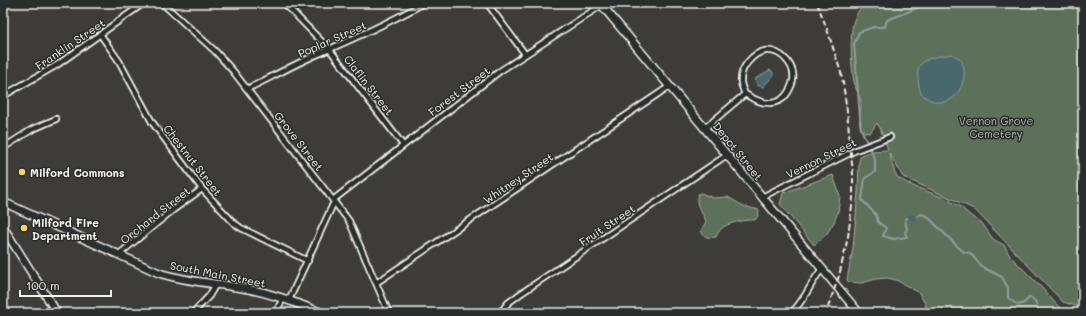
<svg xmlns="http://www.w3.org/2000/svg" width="1086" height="316" font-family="Mali,sans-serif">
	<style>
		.green { fill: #5d705a; stroke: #a8b0a1 }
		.water { fill: #4a686d; stroke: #8e9f9e }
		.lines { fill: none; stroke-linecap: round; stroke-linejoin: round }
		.stream { stroke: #8e9f9e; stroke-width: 2 }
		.canal { stroke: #4a686d; stroke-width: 6 }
		.minor-casing { stroke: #f4f1e8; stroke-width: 8 }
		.secondary-casing { stroke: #f4f1e8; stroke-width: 10 }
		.primary-casing { stroke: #f4f1e8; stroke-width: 10 }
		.minor { stroke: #2a2d2e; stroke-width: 4.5 }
		.secondary { stroke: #2a2d2e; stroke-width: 7 }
		.primary { stroke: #2a2d2e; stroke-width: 7 }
		.rail { stroke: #f4f1e8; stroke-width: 2; stroke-dasharray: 6 3; stroke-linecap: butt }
		.poi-dot { fill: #ffd166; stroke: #2a2d2e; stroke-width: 1.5 }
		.labels { text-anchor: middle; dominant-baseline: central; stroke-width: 3; stroke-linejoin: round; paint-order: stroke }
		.street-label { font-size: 11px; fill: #f4f1e8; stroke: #2a2d2e }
		.park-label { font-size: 11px; fill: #b0b7a8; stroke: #2a2d2e }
		.poi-label { font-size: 11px; font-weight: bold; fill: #f4f1e8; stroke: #2a2d2e; text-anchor: start }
	</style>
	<rect width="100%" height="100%" fill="#3e3c39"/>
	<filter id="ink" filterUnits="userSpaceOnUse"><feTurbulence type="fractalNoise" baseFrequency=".025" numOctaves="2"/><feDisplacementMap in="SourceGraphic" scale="8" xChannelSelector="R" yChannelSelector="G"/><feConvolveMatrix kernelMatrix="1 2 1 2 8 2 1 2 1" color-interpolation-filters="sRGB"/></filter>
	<g filter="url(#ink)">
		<path class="green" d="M863 3H1083V308L1063 302 974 209 903 177 889 153 895 173 898 178 913 186 942 197 961 207 971 216 982 223 993 239 1004 245 1010 256 1042 288 1059 307 1071 312 1079 313H927L925 303 918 292 896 280 888 278 876 279 862 283 849 282 847 280 853 248 858 192 859 161 861 155 872 151 888 150 880 128 877 123 870 133C853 133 862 111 861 102 860 95 855 89 854 82 851 67 850 36 853 23 855 16 860 9 863 3Z
			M833 175 840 196 838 212 834 222 826 235 814 245 780 204 783 193Z
			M701 193 713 198 728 197 743 206 759 210 758 216 755 220C747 219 726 223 721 229 719 231 717 234 716 237 709 238 703 238 701 230L706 222C703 211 694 207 698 194Z"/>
		<path class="water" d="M952 54C955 56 958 57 960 59 973 76 954 118 924 96 919 92 919 86 918 79 918 77 917 73 918 70 920 57 942 56 952 54Z
			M770 70 773 72V76L763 87 757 85 755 79Z"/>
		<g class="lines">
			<path class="stream" d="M911 217 905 219V220L907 229 905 232 907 237 894 239 883 236 886 228 878 222 876 215 862 200 865 178 875 172V160L861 129 854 44 859 32 874 27H885L887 20 920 7 922 3
				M914 218 921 214 927 216 958 247 964 252 970 253 982 267 1002 277 1008 288V298L1018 305 1024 303 1030 297 1035 301 1039 313"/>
			<path class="canal" d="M911 217 914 218"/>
			<defs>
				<path id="minor" d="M162 3 215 51 233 71 349 221 389 313
					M284 3 330 50 403 145
					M487 3 525 54
					M100 34 119 61 152 122 202 189 234 223 241 228 308 261
					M247 89C270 78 293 65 316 55 353 39 389 23 424 3
					M3 96 57 65 144 3
					M705 128 745 94C764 106 783 109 792 84 798 68 782 49 765 51 753 53 741 67 741 79 740 84 743 89 745 94
					M3 148 31 130 56 119
					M762 197 856 150 890 137
					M333 200 500 71 602 5
					M118 255 173 210 202 189
					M376 283 670 86
					M289 300 334 202
					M193 313 209 296 216 284
					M276 313 283 298
					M500 313 508 303 520 294 727 155
					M791 313C805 301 810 283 822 269"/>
				<path id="secondary" d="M600 3 859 313
					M3 202 159 273C184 281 210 283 236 287 266 291 294 302 322 313"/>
				<path id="primary" d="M3 227 57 313"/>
			</defs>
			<use href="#minor" class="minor-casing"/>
			<use href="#secondary" class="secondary-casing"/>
			<use href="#primary" class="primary-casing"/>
			<use href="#minor" class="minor"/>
			<use href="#secondary" class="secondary"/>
			<use href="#primary" class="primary"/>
			<path class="rail" d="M817 3 827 29 842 76 847 111 853 174V198L848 237 839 276 826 313"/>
		</g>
	</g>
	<g class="poi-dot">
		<circle cx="22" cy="172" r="4"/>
		<circle cx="24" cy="228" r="4"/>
	</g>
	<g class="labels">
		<g class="street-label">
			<text transform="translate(332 39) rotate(-24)">Poplar Street</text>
			<text transform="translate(70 44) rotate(-34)">Franklin Street</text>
			<text transform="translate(369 85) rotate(52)">Claflin Street</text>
			<text transform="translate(459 91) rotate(-37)">Forest Street</text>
			<text transform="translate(299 141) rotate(52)">Grove Street</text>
			<text transform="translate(738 151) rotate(51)">Depot Street</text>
			<text transform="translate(821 158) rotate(-26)">Vernon Street</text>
			<text transform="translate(193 160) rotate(52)">Chestnut Street</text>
			<text transform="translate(518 178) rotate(-34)">Whitney Street</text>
			<text transform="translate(155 215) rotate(-38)">Orchard Street</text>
			<text transform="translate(607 225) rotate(-34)">Fruit Street</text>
			<text transform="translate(218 274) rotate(11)">South Main Street</text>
		</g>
		<g class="park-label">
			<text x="996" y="120">Vernon Grove<tspan x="996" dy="13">Cemetery</tspan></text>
		</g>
		<g class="poi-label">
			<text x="30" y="172">Milford Commons</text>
			<text x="32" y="222">Milford Fire<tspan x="32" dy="13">Department</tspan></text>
		</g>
	</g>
	<rect width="1086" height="316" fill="none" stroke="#2a2d2e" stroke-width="16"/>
	<rect x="8" y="8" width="1070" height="300" fill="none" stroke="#f4f1e8" stroke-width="1.5" filter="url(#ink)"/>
	<path d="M20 290v6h91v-6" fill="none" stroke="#f4f1e8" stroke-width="2"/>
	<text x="26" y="290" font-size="12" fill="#f4f1e8" stroke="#2a2d2e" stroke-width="3" paint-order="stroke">100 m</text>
</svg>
